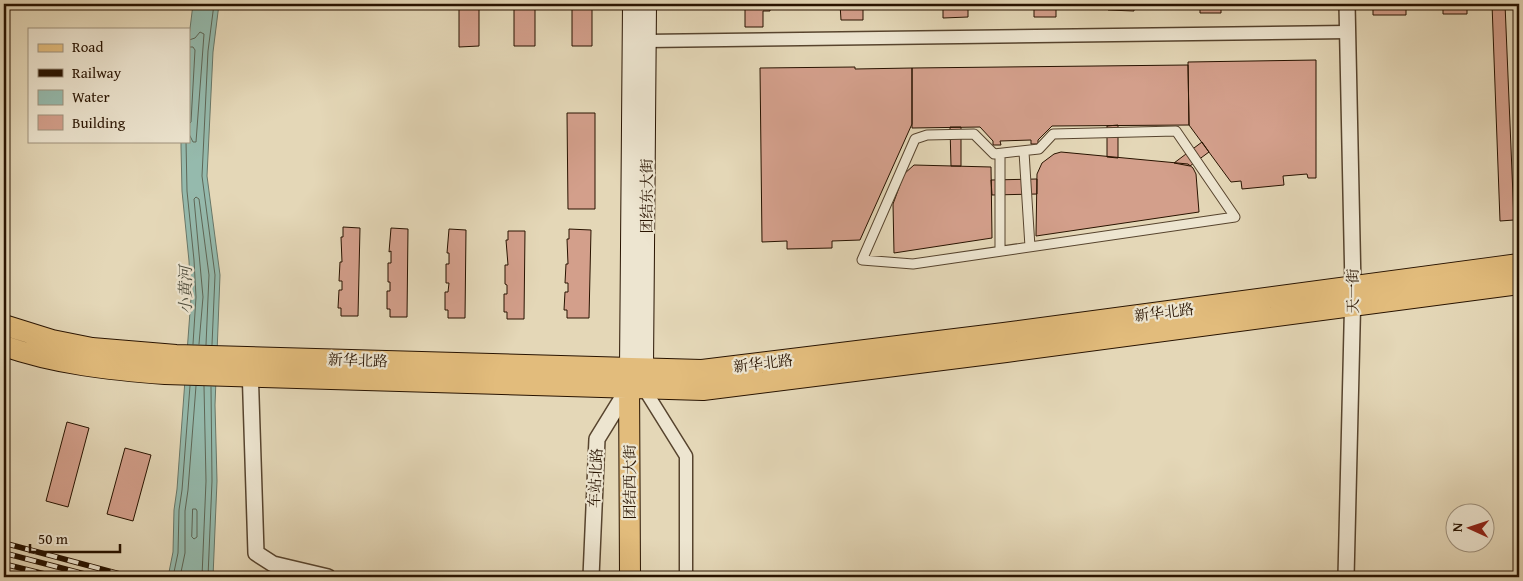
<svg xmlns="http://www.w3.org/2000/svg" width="1523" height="581" font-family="'Gentium Book Plus','Noto Serif SC',serif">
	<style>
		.water { fill: #95baad; stroke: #697768 }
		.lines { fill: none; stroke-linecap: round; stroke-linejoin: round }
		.shore { stroke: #5e6656; stroke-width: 1 }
		.building { fill: #d39f8b; stroke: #281300 }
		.pedestrian-casing { stroke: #57442e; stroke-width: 11 }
		.minor-casing { stroke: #57442e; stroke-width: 15 }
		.tertiary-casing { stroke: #57442e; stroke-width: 18 }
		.secondary-casing { stroke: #281300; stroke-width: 20 }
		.primary-casing { stroke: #281300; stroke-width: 22 }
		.pedestrian { stroke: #ede5d0; stroke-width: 9 }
		.minor { stroke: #ede5d0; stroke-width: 12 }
		.tertiary { stroke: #ede5d0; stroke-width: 15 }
		.secondary { stroke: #ede5d0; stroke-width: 18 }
		.primary { stroke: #e2bc7c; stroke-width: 20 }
		.rail-casing { stroke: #281300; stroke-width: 5.5 }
		.rail { stroke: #ede5d0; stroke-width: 4; stroke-dasharray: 11; stroke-linecap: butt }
		.labels { text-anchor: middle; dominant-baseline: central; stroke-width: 4.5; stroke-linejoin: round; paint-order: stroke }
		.street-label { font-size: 15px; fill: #281300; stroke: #ede5d0 }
		.water-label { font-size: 16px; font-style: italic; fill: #4e4d3d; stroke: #ede5d0 }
	</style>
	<rect width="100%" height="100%" fill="#e4d7b7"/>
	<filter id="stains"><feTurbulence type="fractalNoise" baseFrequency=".004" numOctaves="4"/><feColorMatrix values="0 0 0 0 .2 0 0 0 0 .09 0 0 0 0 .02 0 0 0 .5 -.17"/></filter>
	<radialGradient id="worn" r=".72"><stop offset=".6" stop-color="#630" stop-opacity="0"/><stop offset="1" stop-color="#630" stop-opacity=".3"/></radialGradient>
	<path class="water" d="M193 4H219L213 52 207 176 220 275 215 405 217 481 213 577H168L173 552 174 510 177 489 191 298 189 261 182 191 181 147V141H189V37Z"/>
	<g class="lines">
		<path class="shore" d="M189 40 195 38 200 32 204 34 196 142H193L189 134
			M189 47H193L195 50 191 122 189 124
			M186 141 187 191 194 260 196 297 193 344
			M199 344 203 297 194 199 196 197 199 199 209 275 206 345
			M212 345 215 275 202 176 208 51 214 4
			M193 509H196L197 511V537L194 539 192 537Z
			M173 577 178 553 179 510 182 490 190 386
			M180 577 185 553V511L188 490 196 386
			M202 577 206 481 204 386
			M208 577 212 481 211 387"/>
	</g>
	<path class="building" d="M459 4H479V46L459 47Z
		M514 4H535V46H514Z
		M572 4H592V46H572Z
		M745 4H770V11H763V27H745Z
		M840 4H863V20H841Z
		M943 4H968V17L943 18Z
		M1034 4H1056V17H1034Z
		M1108 4H1134V11L1108 10Z
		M1200 4H1221V13H1200Z
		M1290 4H1315V8H1290Z
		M1373 4H1406V15H1373Z
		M1443 4H1467V14H1443Z
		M1492 4H1505L1514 220 1500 221Z
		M1316 60V178H1308L1307 174 1283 176 1284 185 1242 189 1241 181 1231 182 1189 125 1188 62Z
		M1188 65 1189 125 1052 126 1038 140V144H1031V140L1000 141 1001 145H993V141L980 127 912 128V68Z
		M855 67V69L912 68V124L860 240 832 241V248L787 249V241L762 242 760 68Z
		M567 113H595V209H568Z
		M1118 125V158L1107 157V126Z
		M950 127H961V166H951Z
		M1202 142 1209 152 1190 166 1174 163Z
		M1061 152 1188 164 1193 168 1196 174 1199 212 1036 236 1037 174 1042 163 1054 154Z
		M914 165 991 167 992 238 894 253 893 204 904 174Z
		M1037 179V194L992 195 991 180Z
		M343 227 360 228 358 316H341V308H338L339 290H342V281H339L340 262H342L341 237H343Z
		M391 228 408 229 407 317H390V309H387V291H390V282H388V263H391V251L389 252Z
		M449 229 466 230 465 318H448V310H445V292H448L449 283H446V264H449V253H447Z
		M569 229 591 230 589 318H567V310H564L565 292H568V283H565L566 264H568L567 239H569Z
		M508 231H525L524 319H507V312H504V294H507V285L505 284V265H508L506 240H508Z
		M67 422 89 428 68 507 46 501Z
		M125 448 151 455 133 521 107 514Z"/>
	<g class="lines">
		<defs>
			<path id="pedestrian" d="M1176 131 1235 217 913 264 862 260 915 139 927 135 974 134 994 154 1039 149 1053 134Z
				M1024 152 1030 247
				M1000 154V251"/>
			<path id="minor" d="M646 41 1348 32
				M643 387 686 456V577"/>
			<path id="tertiary" d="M250 366 256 553 273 564 328 577
				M591 577 597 439 629 387
				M1346 577 1353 287 1347 4"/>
			<path id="secondary" d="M629 368 632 4
				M644 368 647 4"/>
			<path id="primary" d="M4 325 52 340 92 348 176 355 702 370 1004 333 1519 264
				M4 346C56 364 110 370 165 374L703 390 1006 352 1519 284
				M629 374 630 577"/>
		</defs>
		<use href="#pedestrian" class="pedestrian-casing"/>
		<use href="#minor" class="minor-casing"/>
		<use href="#tertiary" class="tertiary-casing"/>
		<use href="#secondary" class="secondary-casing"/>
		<use href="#primary" class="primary-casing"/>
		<use href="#pedestrian" class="pedestrian"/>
		<use href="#minor" class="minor"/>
		<use href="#tertiary" class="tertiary"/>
		<use href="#secondary" class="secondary"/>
		<use href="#primary" class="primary"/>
		<defs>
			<path id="rail" d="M4 543 131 577
				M4 553 96 577
				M4 564 57 577"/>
		</defs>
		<use href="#rail" class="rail-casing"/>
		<use href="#rail" class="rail"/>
	</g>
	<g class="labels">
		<g class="street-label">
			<text transform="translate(646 196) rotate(-90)">团结东大街</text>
			<text transform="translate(1352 291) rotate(-90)">天一街</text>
			<text transform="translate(1164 312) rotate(-7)">新华北路</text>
			<text transform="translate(358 360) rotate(2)">新华北路</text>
			<text transform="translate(763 363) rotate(-7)">新华北路</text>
			<text transform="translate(595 478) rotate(-87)">车站北路</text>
			<text transform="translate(629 482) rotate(-90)">团结西大街</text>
		</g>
		<g class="water-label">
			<text transform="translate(185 290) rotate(-90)">小黄河</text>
		</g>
	</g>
	<rect width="1523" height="581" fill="none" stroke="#e4d7b7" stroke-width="20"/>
	<rect x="5" y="5" width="1513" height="571" fill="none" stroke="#281300" stroke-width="2.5"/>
	<rect x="10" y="10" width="1503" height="561" fill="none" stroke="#281300"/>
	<rect x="28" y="28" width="162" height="115" fill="#ede5d0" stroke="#9e917d"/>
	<rect x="38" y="44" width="25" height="8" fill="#e2bc7c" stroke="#9e917d"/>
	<text x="72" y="52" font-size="15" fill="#281300">Road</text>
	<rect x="38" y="69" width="25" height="8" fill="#281300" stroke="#9e917d"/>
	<text x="72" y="78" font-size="15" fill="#281300">Railway</text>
	<rect x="38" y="90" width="25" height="15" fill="#95baad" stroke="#9e917d"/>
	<text x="72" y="102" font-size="15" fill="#281300">Water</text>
	<rect x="38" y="115" width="25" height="15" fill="#d39f8b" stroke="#9e917d"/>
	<text x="72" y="128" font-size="15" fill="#281300">Building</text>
	<g transform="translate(1470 528) rotate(273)"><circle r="24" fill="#ede5d0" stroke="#9e917d"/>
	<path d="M0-4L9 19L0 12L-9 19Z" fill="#8f2418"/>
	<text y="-8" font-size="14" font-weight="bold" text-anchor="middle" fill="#281300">N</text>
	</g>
	<path d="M30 544v8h90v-8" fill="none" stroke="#281300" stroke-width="2.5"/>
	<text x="38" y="544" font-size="15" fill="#281300" stroke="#ede5d0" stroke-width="4" paint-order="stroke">50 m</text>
	<rect width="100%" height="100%" filter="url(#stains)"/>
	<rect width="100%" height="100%" fill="url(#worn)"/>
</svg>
